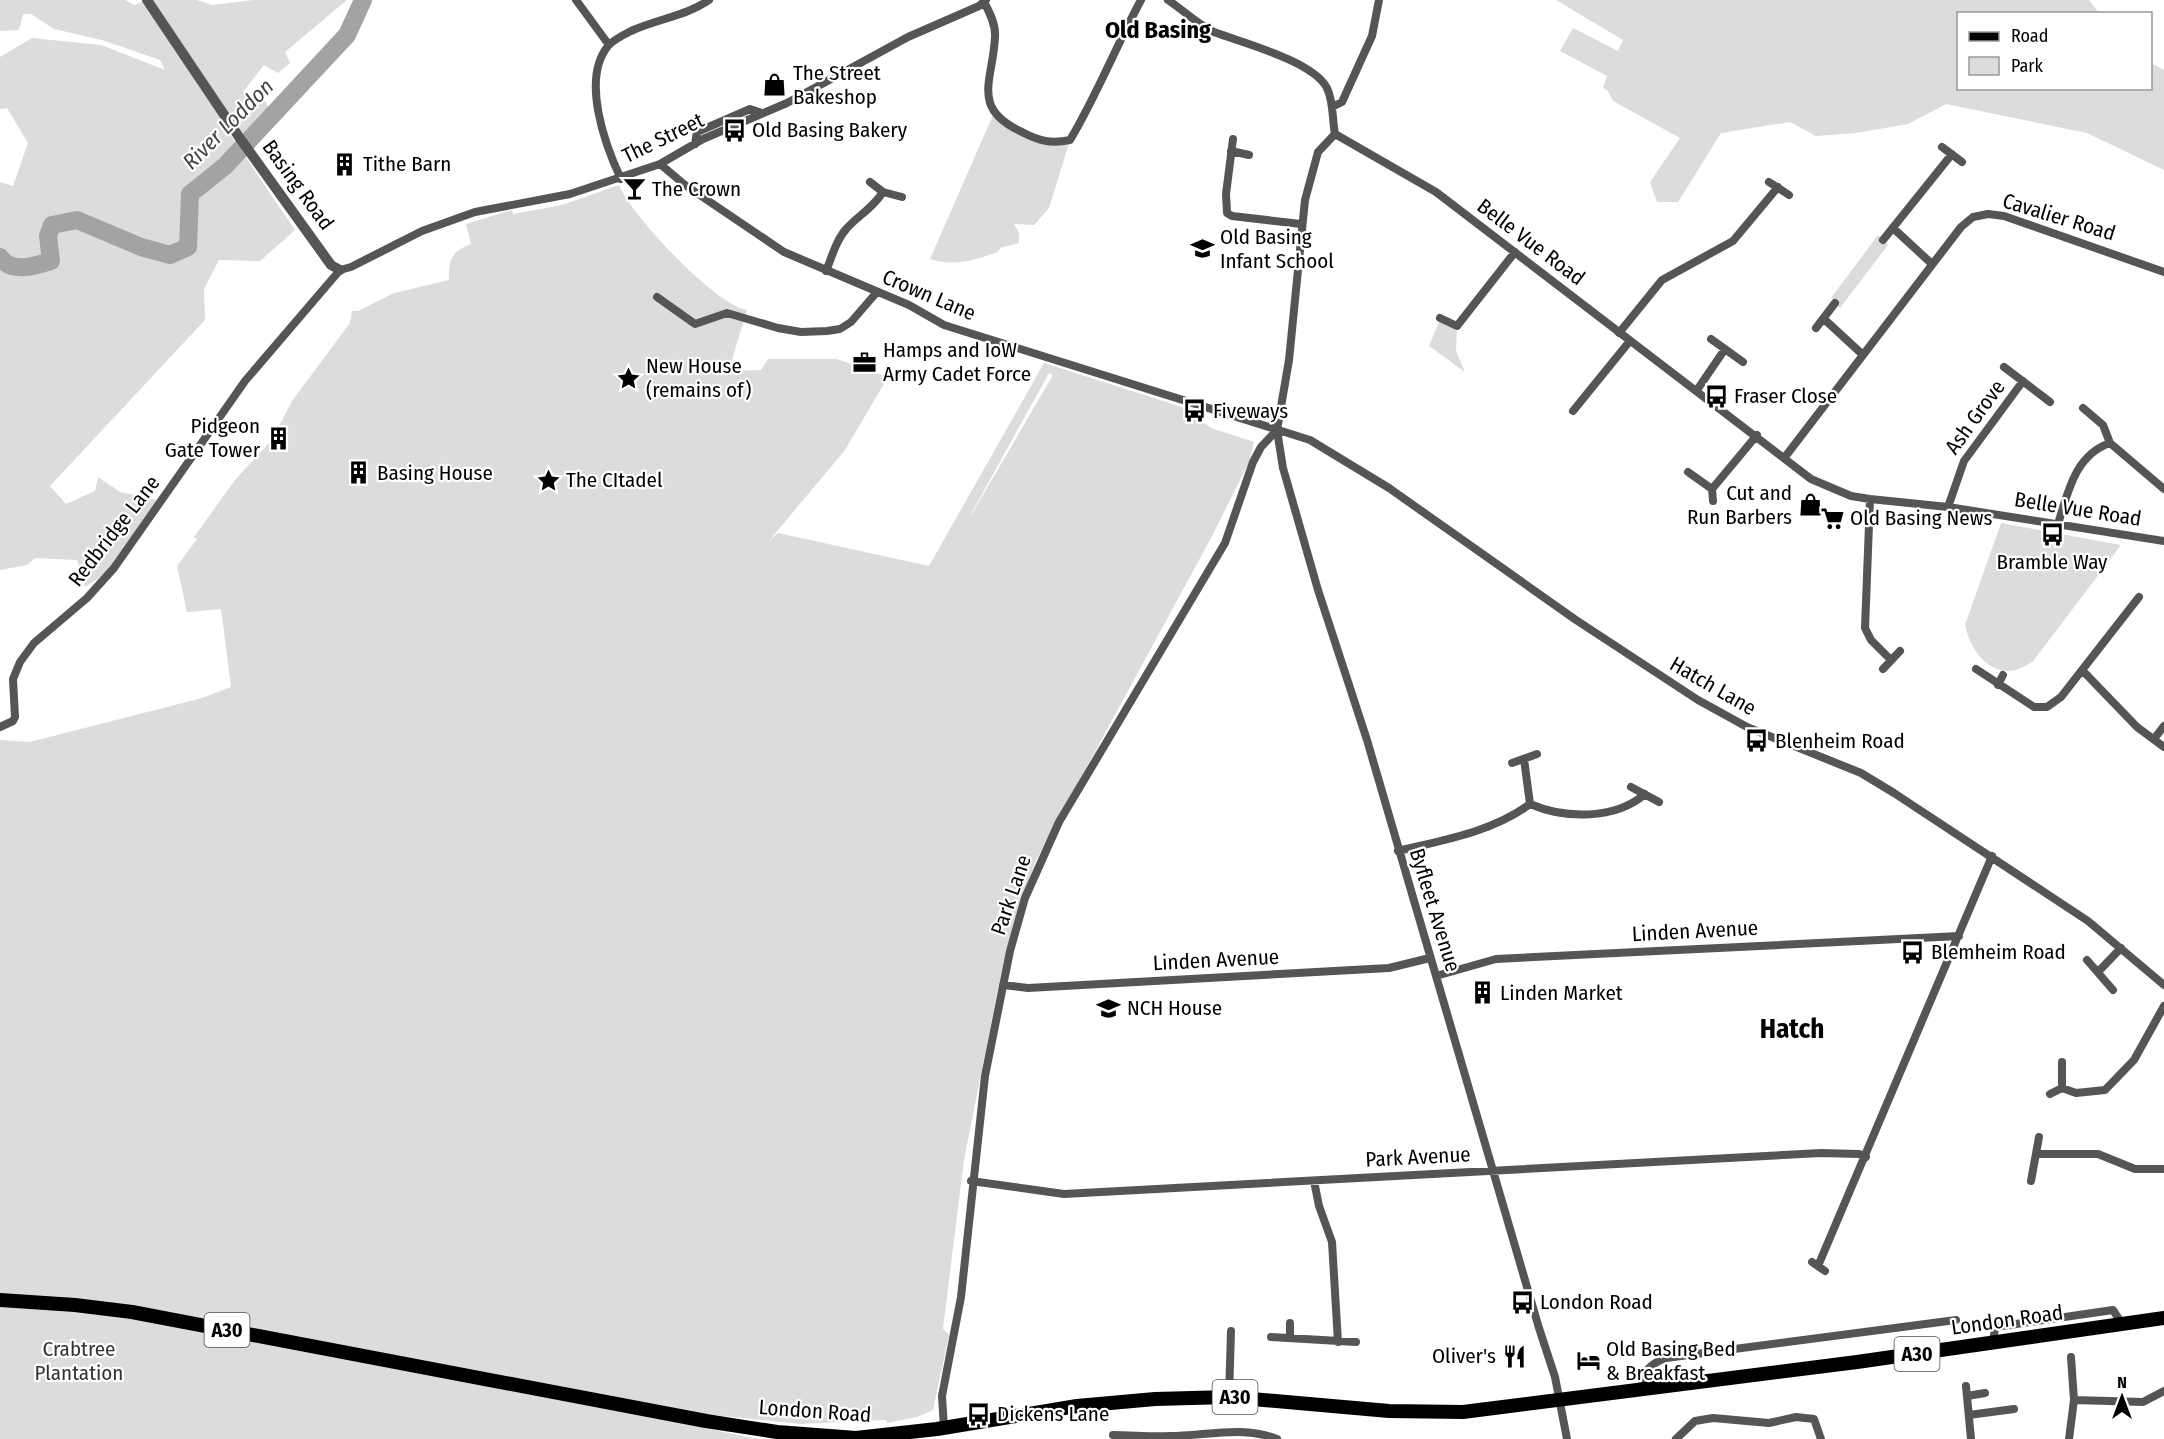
<svg xmlns="http://www.w3.org/2000/svg" width="2164" height="1439" font-family="'Fira Sans Condensed',sans-serif">
	<style>
		.green { fill: #dcdcdc; fill-rule: evenodd }
		.lines { fill: none; stroke-linecap: round; stroke-linejoin: round }
		.river { stroke: #a3a3a3; stroke-width: 18 }
		.minor { stroke: #555; stroke-width: 8 }
		.tertiary { stroke: #555; stroke-width: 10 }
		.primary { stroke: #000; stroke-width: 14 }
		.labels { text-anchor: middle; dominant-baseline: central; stroke-width: 4.5; stroke-linejoin: round; paint-order: stroke }
		.shield { fill: #fff; stroke: #4c4c4c; stroke-width: 1.5 }
		.shield-label { font-size: 20px; font-weight: bold; fill: #000 }
		.poi-label { font-size: 21px; fill: #000; stroke: #fff; text-anchor: start }
		.street-label { font-size: 21px; fill: #000; stroke: #fff }
		.park-label { font-size: 21px; fill: #333; stroke: #fff }
		.water-label { font-size: 22px; font-style: italic; fill: #444; stroke: #fff }
		.quarter-label { font-size: 24px; font-weight: bold; fill: #000; stroke: #fff }
		.district-label { font-size: 27px; font-weight: bold; fill: #000; stroke: #fff }
	</style>
	<rect width="100%" height="100%" fill="#fff"/>
	<path class="green" d="M0 0H125L134 5 148 0H197L212 5 253 0H347L285 52 290 63 278 73 264 65 243 92 265 101 272 112 247 139 223 124 295 230 260 261 219 260 204 289 205 320 50 486 66 504 95 491 98 477 120 492 162 501 114 568 85 587 77 560 35 558 27 565 0 570V182L13 186 28 143 7 108 0 109V57L32 38 101 45 165 70 160 60 102 40 54 29 31 14H23L19 30 0 31Z
		M1556 0H2089L2099 13 1958 14V88H2150L2151 63 2164 70V170L2087 133 1946 104 1908 124 1856 133 1816 136 1790 122 1721 133 1678 202H1657L1650 182 1680 138 1613 101 1607 90 1603 88 1607 76 1560 51 1573 28 1618 51 1623 40Z
		M993 115 1037 140H1070L1049 208 1034 225 1014 224 1019 233V243L1000 248 998 252C975 260 954 267 930 259Z
		M619 185C631 215 716 306 747 310L731 363 734 371 761 370 768 359H837L888 377 845 450 769 541 778 533 929 566 1044 363 1182 407 1211 428 1254 442 1249 462 1211 538 1035 862 1006 950 996 998 964 1160 943 1329 949 1335 933 1410 917 1417 887 1423 886 1420 800 1424 705 1414 704 1428 758 1439H0V740L30 742 202 698 231 687 221 609 187 612 177 566 197 539 194 537 235 480 269 443 270 433 276 432 292 401 350 323 352 311H358L394 293 449 280C448 260 452 251 471 244L466 224 512 210 513 214 562 205ZM1049 373 1053 375 970 517V516Z
		M1878 235 1888 245 1840 308 1831 298Z
		M1441 317 1457 326 1456 351 1465 372 1429 346Z
		M2001 523 2121 545 2034 660C2001 687 1972 659 1965 625Z"/>
	<g class="lines">
		<path class="river" d="M0 257C11 274 35 266 51 261L48 236 52 225 77 220 141 247 170 255 188 247 190 194 225 166 347 35 363 0"/>
		<path class="minor" d="M576 0 609 45
			M1168 0C1183 10 1198 25 1214 32 1243 43 1313 61 1327 88 1334 103 1332 119 1335 134
			M984 2C990 13 996 25 995 37 993 81 970 108 1022 132 1039 141 1051 144 1070 140 1097 95 1116 46 1141 0
			M1332 107 1342 102 1372 36 1379 0
			M1335 134 1318 152 1305 200 1289 360 1277 430 1279 443 1283 468 1318 590 1367 740 1539 1328 1555 1377 1567 1439
			M1335 134 1436 192 1811 479 1851 496 1870 499 1948 507 2164 541
			M1233 139 1226 194 1227 213 1232 216 1301 224
			M695 144 697 132 750 109 762 113
			M1942 147 1962 162
			M1231 151 1249 155
			M660 164 685 185 784 252 909 305 944 325 1310 440 1389 488 1576 620 1698 700 1747 727 1861 773 1894 793 2088 921 2164 985
			M621 179C605 145 581 79 608 46 613 40 625 34 631 31 657 19 686 16 709 0
			M870 182 883 192 902 197
			M1769 182 1789 195
			M1893 228 1932 264
			M1883 240 1952 154
			M826 271C832 257 836 240 847 228 860 214 872 209 883 192
			M657 297 695 324 727 313 778 328 801 332 827 331 840 329 851 322 877 292
			M1440 318 1457 326 1515 252
			M1824 319 1862 354
			M1816 328 1835 303
			M1619 333 1662 280 1733 241 1778 187
			M1711 339 1743 362
			M2004 367 2050 402
			M1697 390 1725 349
			M2083 408 2103 425 2110 443 2164 489
			M1573 411 1629 342
			M1785 457 1961 227 1973 217 1988 214 2004 216 2164 272
			M1688 472 1712 489 1713 501
			M1712 489 1757 435
			M1870 499 1865 628 1871 640 1891 660
			M1948 507 1964 461 2023 381
			M2058 524C2068 492 2075 455 2110 443
			M1883 669 1900 651
			M1976 669 2034 707H2047L2061 697 2139 597
			M2082 670 2137 727 2164 747
			M1998 685 2003 675
			M0 727 13 721 15 717 13 679 20 662 34 643 87 598 114 568 245 381 340 270 351 267 422 231 475 212 570 194 660 164 703 139 787 103 908 37 979 6 986 0
			M2154 739 2164 726
			M1524 759 1530 804
			M1512 763 1537 754
			M1631 787 1659 802
			M1398 851C1443 840 1492 832 1530 804 1565 819 1615 820 1645 794
			M2087 960 2113 990
			M2098 972 2121 948
			M1436 976 1496 959 1959 936
			M1003 985 1028 988 1389 968 1430 958
			M2062 1062V1088
			M2050 1094 2062 1088 2076 1093 2105 1090 2134 1060 2164 1006
			M2036 1154H2098L2135 1169H2164
			M971 1181 1064 1194 1821 1153 1859 1154 1866 1157
			M1314 1181 1319 1206 1332 1242 1338 1342
			M2031 1181 2039 1137
			M1812 1262 1825 1271
			M1818 1266 1992 856
			M1271 1337 1356 1342
			M1290 1338V1323
			M1993 1343 1995 1327 2113 1310 2122 1324
			M1966 1386 1971 1439
			M1642 1388C1641 1372 1652 1363 1666 1358L1956 1320
			M1967 1396 1985 1393
			M1229 1397 1231 1331
			M2074 1400 2143 1402 2164 1391
			M1969 1415 2014 1409
			M944 1428 942 1396 961 1297 985 1076 1010 951 1025 898 1059 822 1225 543 1253 462 1261 447 1277 430
			M1113 1435C1132 1435 1151 1437 1170 1436 1205 1436 1243 1425 1277 1439
			M1676 1439 1695 1421 1713 1418 1769 1423 1796 1417 1814 1419 1821 1439
			M2069 1439 2074 1400 2071 1357"/>
		<path class="tertiary" d="M147 0 239 137 331 265 340 270"/>
		<path class="primary" d="M0 1300 75 1305 132 1312 706 1421 777 1432 856 1438 937 1429 1077 1406 1155 1399 1229 1397 1389 1411 1463 1412 1857 1362 2164 1318"/>
	</g>
	<defs>
		<symbol id="shop-bare" viewBox="-9 -9 18 18"><path d="M-5-2.5h2.3a2.7 3.5 0 0 1 5.4 0H5L5.5 6h-11ZM-1.5-2.5h3a1.5 2.3 0 0 0-3 0Z" fill="#000" stroke="#fff" stroke-width="2.5" paint-order="stroke"/></symbol>
		<symbol id="bus-bare" viewBox="-9 -9 18 18"><path d="M-5-6H5V4H4V6H2V4H-2V6H-4V4H-5ZM-3.5-4V0h7V-4ZM-3.5 1.2v1.5H-2V1.2ZM2 1.2v1.5H3.5V1.2Z" fill="#000" stroke="#fff" stroke-width="2.5" paint-order="stroke"/></symbol>
		<symbol id="building-bare" viewBox="-9 -9 18 18"><path d="M-4-6H4V6H1V3H-1V6H-4ZM-2.5-4.3h1.7v1.8h-1.7ZM.8-4.3h1.7v1.8H.8ZM-2.5-1h1.7V.8h-1.7ZM.8-1h1.7V.8H.8Z" fill="#000" stroke="#fff" stroke-width="2.5" paint-order="stroke"/></symbol>
		<symbol id="bar-bare" viewBox="-9 -9 18 18"><path d="M-6-5H6L.8 .8V4.5H3.5V6h-7V4.5H-.8V.8Z" fill="#000" stroke="#fff" stroke-width="2.5" paint-order="stroke"/></symbol>
		<symbol id="school-bare" viewBox="-9 -9 18 18"><path d="M0-5L7-2L0 1L-7-2ZM-4 1L0 2.5L4 1V4Q0 6-4 4Z" fill="#000" stroke="#fff" stroke-width="2.5" paint-order="stroke"/></symbol>
		<symbol id="office-bare" viewBox="-9 -9 18 18"><path d="M-6-3h4V-5.5h4V-3h4V5H-6ZM-1-4.5V-3h2v-1.5ZM-6 0V1H6V0Z" fill="#000" stroke="#fff" stroke-width="2.5" paint-order="stroke"/></symbol>
		<symbol id="sight-bare" viewBox="-9 -9 18 18"><path d="M0-6L1.8-2.2L6-1.7L2.9 1.2L3.7 5.4L0 3.3L-3.7 5.4L-2.9 1.2L-6-1.7L-1.8-2.2Z" fill="#000" stroke="#fff" stroke-width="2.5" paint-order="stroke"/></symbol>
		<symbol id="supermarket-bare" viewBox="-9 -9 18 18"><path d="M-6-5.5h2.5l.6 2H6L4.5 2H-2.5L-4.4-4H-6ZM-1.5 3.2a1.3 1.3 0 1 0 .1 0ZM3 3.2a1.3 1.3 0 1 0 .1 0Z" fill="#000" stroke="#fff" stroke-width="2.5" paint-order="stroke"/></symbol>
		<symbol id="restaurant-bare" viewBox="-9 -9 18 18"><path d="M-5-6h1v4h1v-4h1v4h1v-4h1v5L-1.5 .5V6h-2V.5L-5-1ZM5-6V6H3V1.5H1.5Q1.5-4 5-6Z" fill="#000" stroke="#fff" stroke-width="2.5" paint-order="stroke"/></symbol>
		<symbol id="hotel-bare" viewBox="-9 -9 18 18"><path d="M-6-4.5h1.5V1H6V5H4.5V3h-9V5H-6ZM-4 0a1.8 1.8 0 1 1 3.6 0ZM.5 0V-2.5h3Q6-2.5 6 0Z" fill="#000" stroke="#fff" stroke-width="2.5" paint-order="stroke"/></symbol>
	</defs>
	<g fill-rule="evenodd">
		<use href="#shop-bare" x="758" y="68" width="33" height="33"/>
		<use href="#bus-bare" x="718" y="114" width="33" height="33"/>
		<use href="#building-bare" x="328" y="148" width="33" height="33"/>
		<use href="#bar-bare" x="618" y="172" width="33" height="33"/>
		<use href="#school-bare" x="1186" y="232" width="33" height="33"/>
		<use href="#office-bare" x="848" y="346" width="33" height="33"/>
		<use href="#sight-bare" x="612" y="362" width="33" height="33"/>
		<use href="#bus-bare" x="1700" y="380" width="33" height="33"/>
		<use href="#bus-bare" x="1178" y="394" width="33" height="33"/>
		<use href="#building-bare" x="262" y="422" width="33" height="33"/>
		<use href="#building-bare" x="342" y="456" width="33" height="33"/>
		<use href="#sight-bare" x="532" y="464" width="33" height="33"/>
		<use href="#shop-bare" x="1794" y="488" width="33" height="33"/>
		<use href="#supermarket-bare" x="1816" y="502" width="33" height="33"/>
		<use href="#bus-bare" x="2036" y="518" width="33" height="33"/>
		<use href="#bus-bare" x="1740" y="724" width="33" height="33"/>
		<use href="#bus-bare" x="1896" y="936" width="33" height="33"/>
		<use href="#building-bare" x="1466" y="976" width="33" height="33"/>
		<use href="#school-bare" x="1092" y="992" width="33" height="33"/>
		<use href="#bus-bare" x="1506" y="1286" width="33" height="33"/>
		<use href="#restaurant-bare" x="1498" y="1340" width="33" height="33"/>
		<use href="#hotel-bare" x="1572" y="1344" width="33" height="33"/>
		<use href="#bus-bare" x="962" y="1398" width="33" height="33"/>
	</g>
	<g class="labels">
		<g class="shield">
			<rect x="204.5" y="1313" width="45" height="34" rx="4.5"/>
			<rect x="1894.5" y="1337" width="45" height="34" rx="4.5"/>
			<rect x="1212.5" y="1380" width="45" height="34" rx="4.5"/>
		</g>
		<g class="shield-label">
			<text x="227" y="1330">A30</text>
			<text x="1917" y="1354">A30</text>
			<text x="1235" y="1397">A30</text>
		</g>
		<g class="poi-label">
			<text x="793" y="73">The Street<tspan x="793" dy="24">Bakeshop</tspan></text>
			<text x="752" y="130">Old Basing Bakery</text>
			<text x="363" y="164">Tithe Barn</text>
			<text x="652" y="189">The Crown</text>
			<text x="1220" y="237">Old Basing<tspan x="1220" dy="24">Infant School</tspan></text>
			<text x="883" y="350">Hamps and IoW<tspan x="883" dy="24">Army Cadet Force</tspan></text>
			<text x="646" y="366">New House<tspan x="646" dy="24">(remains of)</tspan></text>
			<text x="1734" y="396">Fraser Close</text>
			<text x="1213" y="411">Fiveways</text>
			<text x="260" y="426" text-anchor="end">Pidgeon<tspan x="260" dy="24">Gate Tower</tspan></text>
			<text x="377" y="473">Basing House</text>
			<text x="566" y="480">The CItadel</text>
			<text x="1792" y="493" text-anchor="end">Cut and<tspan x="1792" dy="24">Run Barbers</tspan></text>
			<text x="1850" y="518">Old Basing News</text>
			<text x="2052" y="562" text-anchor="middle">Bramble Way</text>
			<text x="1775" y="741">Blenheim Road</text>
			<text x="1931" y="952">Blemheim Road</text>
			<text x="1500" y="993">Linden Market</text>
			<text x="1127" y="1008">NCH House</text>
			<text x="1540" y="1302">London Road</text>
			<text x="1606" y="1349">Old Basing Bed<tspan x="1606" dy="24">&amp; Breakfast</tspan></text>
			<text x="1496" y="1356" text-anchor="end">Oliver's</text>
			<text x="997" y="1414">Dickens Lane</text>
		</g>
		<g class="street-label">
			<text transform="translate(663 138) rotate(-26)">The Street</text>
			<text transform="translate(298 185) rotate(54)">Basing Road</text>
			<text transform="translate(2059 217) rotate(17)">Cavalier Road</text>
			<text transform="translate(1531 242) rotate(37)">Belle Vue Road</text>
			<text transform="translate(929 295) rotate(23)">Crown Lane</text>
			<text transform="translate(1975 417) rotate(-54)">Ash Grove</text>
			<text transform="translate(2078 509) rotate(9)">Belle Vue Road</text>
			<text transform="translate(114 531) rotate(-52)">Redbridge Lane</text>
			<text transform="translate(1713 686) rotate(30)">Hatch Lane</text>
			<text transform="translate(1011 895) rotate(-71)">Park Lane</text>
			<text transform="translate(1435 910) rotate(73)">Byfleet Avenue</text>
			<text transform="translate(1695 931) rotate(-3)">Linden Avenue</text>
			<text transform="translate(1216 960) rotate(-3)">Linden Avenue</text>
			<text transform="translate(1418 1157) rotate(-3)">Park Avenue</text>
			<text transform="translate(2007 1320) rotate(-8)">London Road</text>
			<text transform="translate(815 1411) rotate(4)">London Road</text>
		</g>
		<g class="park-label">
			<text x="79" y="1349">Crabtree<tspan x="79" dy="24">Plantation</tspan></text>
		</g>
		<g class="water-label">
			<text transform="translate(228 124) rotate(-45)">River Loddon</text>
		</g>
		<g class="quarter-label">
			<text x="1158" y="30">Old Basing</text>
		</g>
		<g class="district-label">
			<text x="1792" y="1029">Hatch</text>
		</g>
	</g>
	<rect x="1957" y="12" width="195" height="78" fill="#ffffff" stroke="#999999" stroke-width="1.5"/>
	<rect x="1969" y="32" width="30" height="9" fill="#000000" stroke="#999999" stroke-width="1.5"/>
	<text x="2011" y="42" font-size="18" fill="#000000">Road</text>
	<rect x="1969" y="57" width="30" height="18" fill="#dcdcdc" stroke="#999999" stroke-width="1.5"/>
	<text x="2011" y="72" font-size="18" fill="#000000">Park</text>
	<g transform="translate(2122 1397)" stroke="#ffffff" stroke-width="4.5" paint-order="stroke">
	<path d="M0-4.5L10 22L0 15L-10 22Z" fill="#000000"/>
	<text y="-9" font-size="16" font-weight="bold" text-anchor="middle" fill="#000000">N</text>
	</g>
</svg>
